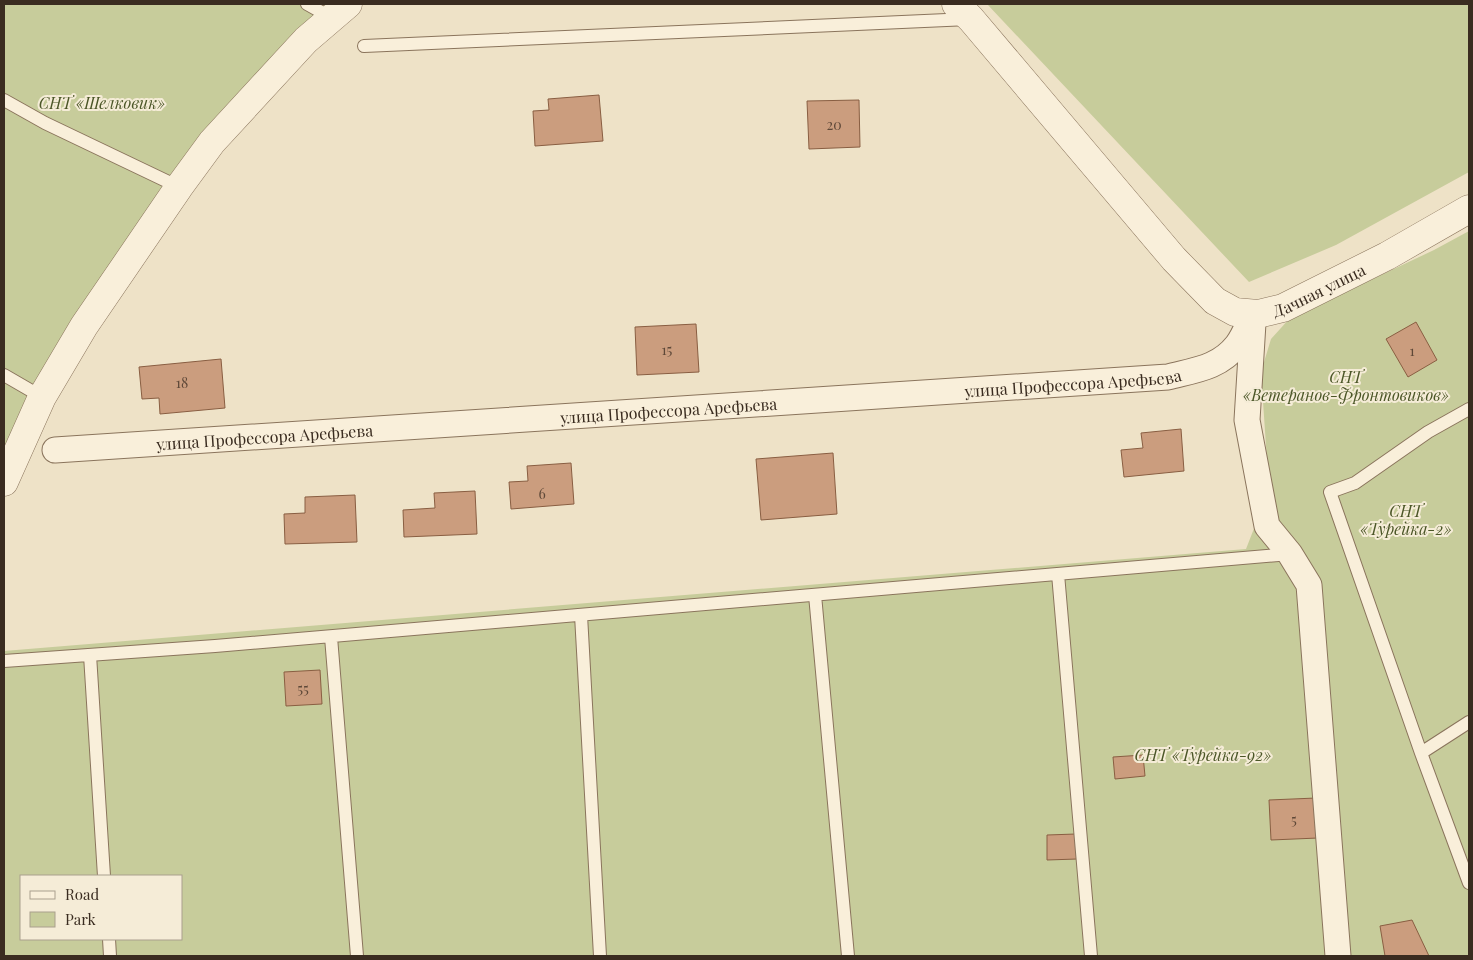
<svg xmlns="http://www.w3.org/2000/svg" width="1473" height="960" font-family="'Playfair Display',serif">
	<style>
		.green { fill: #c7cc9b; fill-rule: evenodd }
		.building { fill: #cb9d7e; stroke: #895e42 }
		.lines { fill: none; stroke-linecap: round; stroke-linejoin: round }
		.service-casing { stroke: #8a745c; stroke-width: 14 }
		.minor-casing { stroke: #8a745c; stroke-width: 27 }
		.tertiary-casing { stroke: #8a745c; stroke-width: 29 }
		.service { stroke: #f9efda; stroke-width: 12 }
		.minor { stroke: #f9efda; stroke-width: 25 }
		.tertiary { stroke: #f9efda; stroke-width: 28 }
		.labels { text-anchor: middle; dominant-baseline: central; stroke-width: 4; stroke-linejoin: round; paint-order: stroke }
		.number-label { font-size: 14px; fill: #5e4838 }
		.park-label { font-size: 16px; font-style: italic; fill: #4b5627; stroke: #f5ecd7 }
		.street-label { font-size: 16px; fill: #3a2c20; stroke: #f5ecd7 }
	</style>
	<rect width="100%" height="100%" fill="#eee2c7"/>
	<path class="green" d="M4 4H328L45 367 4 447Z
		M987 4H1469V172L1336 245 1249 282Z
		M1469 231V956H4V651L1246 549 1269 490 1261 372 1271 339 1290 318 1434 250ZM21 876H181V939H21Z"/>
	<path class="building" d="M599 95 603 141 535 146 533 111 549 110 548 99Z
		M859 100 860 147 809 149 807 101Z
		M1416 322 1437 360 1408 377 1386 339Z
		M696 324 699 372 637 375 635 327Z
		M221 359 225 408 160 414 159 398 142 399 139 367Z
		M1181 429 1184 471 1124 477 1121 450 1143 448 1141 433Z
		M833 453 837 514 761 520 756 459Z
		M571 463 574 504 511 509 509 482 528 481 527 466Z
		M475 491 477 534 404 537 403 510 435 508 434 493Z
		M355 495 357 542 285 544 284 514 305 513V497Z
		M320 670 322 704 286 706 284 672Z
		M1143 755 1145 776 1115 779 1113 757Z
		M1316 798 1318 838 1271 840 1269 800Z
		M1076 834 1077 859 1047 860V835Z
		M1412 920 1429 956H1385L1380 926Z"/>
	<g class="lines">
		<defs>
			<path id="service" d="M307 4 332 18
				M364 46 969 19
				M4 100 45 123 179 187
				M4 375 42 397
				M1469 409 1428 432 1355 483 1330 492 1421 753 1469 883
				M1058 574 1091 956
				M815 595 848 956
				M581 615 600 956
				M331 637 357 956
				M90 655 104 876
				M4 661 215 646 1290 554
				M1421 753 1469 722
				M109 939 110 956"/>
			<g id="minor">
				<path d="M1253 323 1247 420 1267 526 1290 554 1309 585 1338 956"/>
				<path id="s1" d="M55 450 1168 377C1195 370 1219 368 1237 345 1244 336 1248 324 1253 314"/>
			</g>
			<g id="tertiary">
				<path id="s2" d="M956 4 971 19 1174 259 1215 301 1235 312 1258 314 1283 308 1387 256 1469 209"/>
				<path d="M4 482 42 397 84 326 179 187 212 142 306 40 348 4"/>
			</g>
		</defs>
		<use href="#service" class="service-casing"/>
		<use href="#minor" class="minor-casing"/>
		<use href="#tertiary" class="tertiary-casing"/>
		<use href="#service" class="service"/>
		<use href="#minor" class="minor"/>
		<use href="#tertiary" class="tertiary"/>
	</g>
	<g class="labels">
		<g class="number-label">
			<text x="834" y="124">20</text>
			<text x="667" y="349">15</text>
			<text x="1412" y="350">1</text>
			<text x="182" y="382">18</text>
			<text x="542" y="493">6</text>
			<text x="303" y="688">55</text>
			<text x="1294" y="819">5</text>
		</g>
		<g class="park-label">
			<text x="102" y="102">СНТ «Шелковик»</text>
			<text x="1346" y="376">СНТ<tspan x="1346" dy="18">«Ветеранов-Фронтовиков»</tspan></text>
			<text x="1406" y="510">СНТ<tspan x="1406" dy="18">«Турейка-2»</tspan></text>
			<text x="1203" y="754">СНТ «Турейка-92»</text>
		</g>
		<g class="street-label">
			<text stroke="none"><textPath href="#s2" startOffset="506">Дачная улица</textPath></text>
			<text stroke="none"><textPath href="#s1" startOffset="1020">улица Профессора Арефьева</textPath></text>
			<text stroke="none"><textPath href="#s1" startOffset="615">улица Профессора Арефьева</textPath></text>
			<text stroke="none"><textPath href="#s1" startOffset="210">улица Профессора Арефьева</textPath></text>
		</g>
	</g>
	<rect width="1473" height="960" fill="none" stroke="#3a2c20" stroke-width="10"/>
	<rect x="20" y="875" width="162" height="65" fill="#f5ecd7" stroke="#aa9f8e"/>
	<rect x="30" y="891" width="25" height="8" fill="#f9efda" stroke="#aa9f8e"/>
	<text x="65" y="900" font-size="15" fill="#3a2c20">Road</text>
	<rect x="30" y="912" width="25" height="15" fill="#c7cc9b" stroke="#aa9f8e"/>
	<text x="65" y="925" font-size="15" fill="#3a2c20">Park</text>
</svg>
